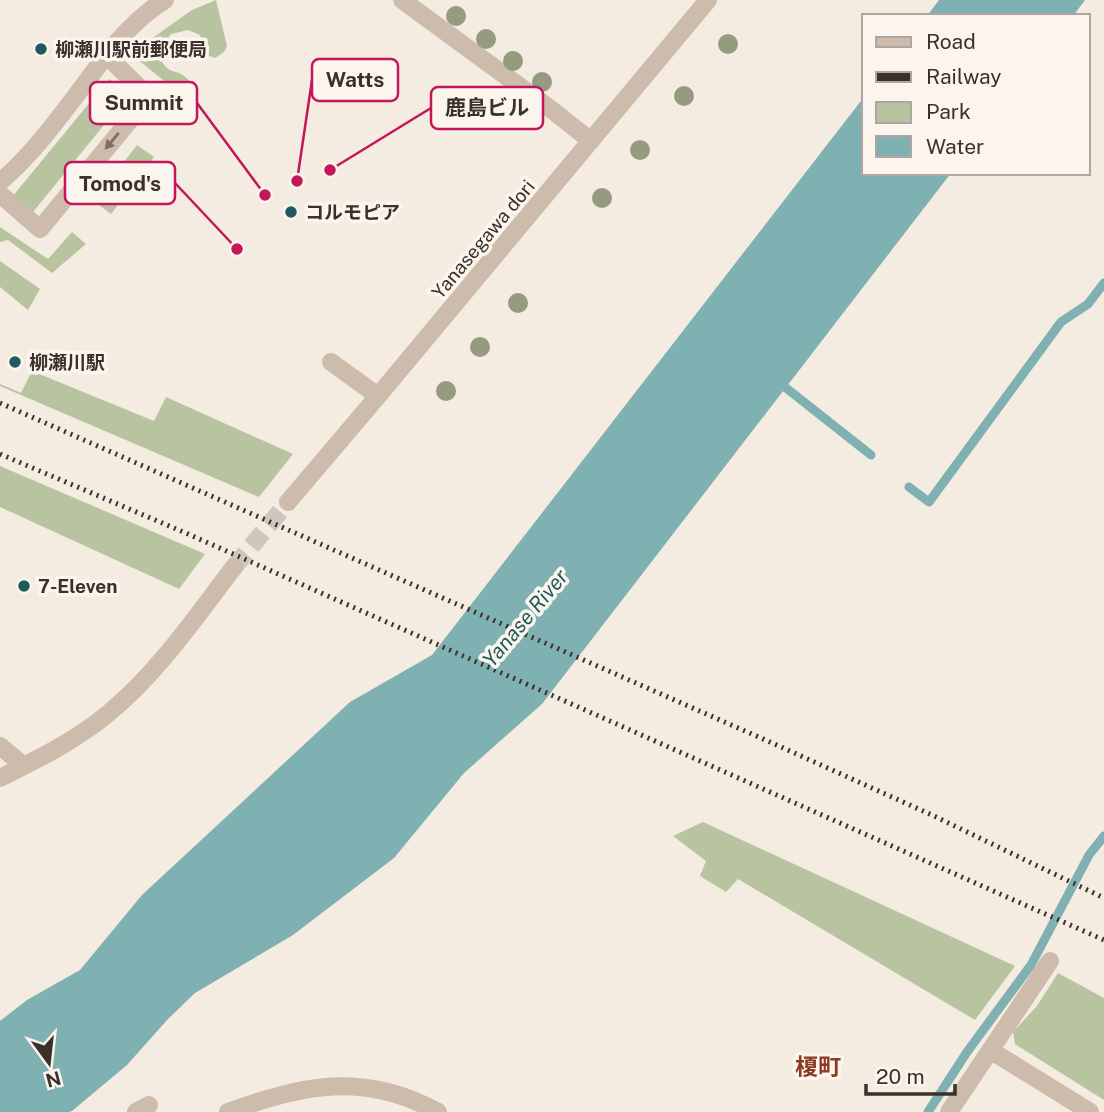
<svg xmlns="http://www.w3.org/2000/svg" width="1104" height="1112" font-family="'Public Sans','Noto Sans JP',sans-serif">
	<style>
		.green { fill: #b8c4a0 }
		.water { fill: #7fb0b2 }
		.lines { fill: none; stroke-linecap: round; stroke-linejoin: round }
		.stream { stroke: #7fb0b2; stroke-width: 9 }
		.minor-tunnel { stroke: #cfc6bd; stroke-width: 18; stroke-dasharray: 18 9; stroke-linecap: butt }
		.minor { stroke: #cdbbac; stroke-width: 18 }
		.rail { stroke: #3b302b; stroke-width: 5; stroke-dasharray: 2 5; stroke-linecap: butt }
		.tree { fill: #969b7f }
		.oneway { fill: #7d6f65 }
		.poi-dot { fill: #1f5a5e; stroke: #fbf5ee; stroke-width: 2.5 }
		.labels { text-anchor: middle; dominant-baseline: central; stroke-width: 7; stroke-linejoin: round; paint-order: stroke }
		.poi-label { font-size: 19px; font-weight: bold; fill: #3b302b; stroke: #fbf5ee; text-anchor: start }
		.street-label { font-size: 19px; fill: #3b302b; stroke: #fbf5ee }
		.water-label { font-size: 21px; font-style: italic; fill: #1f5a5e; stroke: #fbf5ee }
		.quarter-label { font-size: 23px; font-weight: bold; fill: #8c3b22; stroke: #fbf5ee }
		.leader { fill: none; stroke: #c2185b; stroke-width: 2.5 }
		.callout-dot { fill: #c2185b; stroke: #fbf5ee; stroke-width: 2.5 }
		.callout { fill: #fbf5ee; stroke: #c2185b; stroke-width: 2.5 }
		.callout-label { font-size: 21px; text-anchor: middle; font-weight: bold; fill: #3b302b }
	</style>
	<rect width="100%" height="100%" fill="#f4ebe1"/>
	<path class="green" d="M216 0 227 46 224 52 215 58 206 55 200 35 188 30 171 34 158 50C166 81 177 64 190 82 193 86 194 94 196 99L184 112 175 115 166 108 163 80 136 58 154 37 192 10Z
		M109 79 130 93 33 212 12 197Z
		M137 145 154 157 111 214 94 201Z
		M0 227 48 259 72 232 86 244 52 273 8 240 0 242Z
		M0 261 40 289 28 310 0 287Z
		M32 371 154 421 166 397 293 454 259 497 0 386V384L21 393Z
		M0 466 205 554 179 589 0 507Z
		M703 822 1015 966 975 1020 738 879 726 892 700 876 706 861 673 836Z
		M1058 973 1104 998V1100L1015 1044 1013 1032 1037 1006Z"/>
	<path class="water" d="M939 0H1085L1073 16H927Z
		M864 97V173H951L542 704 464 773 394 858 293 935 195 993 168 1019 127 1065 72 1111 69 1112H0V1021L27 1000 80 970 142 895 350 702 432 655Z"/>
	<g class="lines">
		<path class="stream" d="M776 380 871 455
			M909 487 929 502 1061 322 1088 304 1104 283
			M928 1112 967 1052 1031 965 1089 855 1104 836"/>
		<path class="minor-tunnel" d="M234 567 288 502"/>
		<path class="minor" d="M402 0 552 110 591 141
			M0 182C33 154 58 119 84 85 107 53 131 21 165 0
			M0 194 40 229 149 97 106 55
			M331 362 378 396
			M288 502 378 396 708 0
			M0 746 24 766
			M0 778C38 759 77 740 110 712 159 671 195 618 234 567
			M990 1050 1090 1112
			M136 1112 149 1105
			M228 1112C303 1085 363 1071 438 1112
			M949 1112 1050 961"/>
		<path class="rail" d="M0 403 770 742 932 815 1104 898
			M0 454 188 534 1104 940"/>
	</g>
	<g class="tree">
		<circle cx="456" cy="16" r="10"/>
		<circle cx="486" cy="39" r="10"/>
		<circle cx="728" cy="44" r="10"/>
		<circle cx="513" cy="61" r="10"/>
		<circle cx="542" cy="82" r="10"/>
		<circle cx="684" cy="96" r="10"/>
		<circle cx="640" cy="150" r="10"/>
		<circle cx="602" cy="198" r="10"/>
		<circle cx="518" cy="303" r="10"/>
		<circle cx="480" cy="347" r="10"/>
		<circle cx="446" cy="391" r="10"/>
	</g>
	<defs><path id="oneway-solid" d="M-6-.8H1V-3.2L6.5 0L1 3.2V.8H-6Z" transform="scale(1.75)"/></defs>
	<use class="oneway" href="#oneway-solid" transform="translate(112 141) rotate(130)"/>
	<g class="poi-dot">
		<circle cx="41" cy="49" r="7"/>
		<circle cx="291" cy="212" r="7"/>
		<circle cx="15" cy="362" r="7"/>
		<circle cx="24" cy="586" r="7"/>
	</g>
	<g class="labels">
		<g class="poi-label">
			<text x="55" y="49">柳瀬川駅前郵便局</text>
			<text x="305" y="212">コルモピア</text>
			<text x="29" y="362">柳瀬川駅</text>
			<text x="38" y="586">7-Eleven</text>
		</g>
		<g class="street-label">
			<text transform="translate(483 239) rotate(-50)">Yanasegawa dori</text>
		</g>
		<g class="water-label">
			<text transform="translate(525 618) rotate(-50)">Yanase River</text>
		</g>
		<g class="quarter-label">
			<text x="818" y="1066">榎町</text>
		</g>
	</g>
	<path class="leader" d="M297 181L312 80M265 195L197 103M330 170L431 108M237 249L175 183"/>
	<g class="callout-dot">
		<circle cx="297" cy="181" r="7"/>
		<circle cx="265" cy="195" r="7"/>
		<circle cx="330" cy="170" r="7"/>
		<circle cx="237" cy="249" r="7"/>
	</g>
	<g class="callout">
		<rect x="312" y="59" width="86" height="42" rx="7"/>
		<rect x="90" y="82" width="107" height="42" rx="7"/>
		<rect x="431" y="87" width="112" height="42" rx="7"/>
		<rect x="65" y="162" width="110" height="42" rx="7"/>
	</g>
	<g class="callout-label">
		<text x="355" y="87">Watts</text>
		<text x="144" y="110">Summit</text>
		<text x="487" y="115">鹿島ビル</text>
		<text x="120" y="191">Tomod's</text>
	</g>
	<rect x="862" y="14" width="228" height="161" fill="#fbf5ee" stroke="#aea6a0" stroke-width="2"/>
	<rect x="876" y="37" width="35" height="10" fill="#cdbbac" stroke="#aea6a0" stroke-width="2"/>
	<text x="926" y="49" font-size="21" fill="#3b302b">Road</text>
	<rect x="876" y="72" width="35" height="10" fill="#3b302b" stroke="#aea6a0" stroke-width="2"/>
	<text x="926" y="84" font-size="21" fill="#3b302b">Railway</text>
	<rect x="876" y="102" width="35" height="21" fill="#b8c4a0" stroke="#aea6a0" stroke-width="2"/>
	<text x="926" y="119" font-size="21" fill="#3b302b">Park</text>
	<rect x="876" y="136" width="35" height="21" fill="#7fb0b2" stroke="#aea6a0" stroke-width="2"/>
	<text x="926" y="154" font-size="21" fill="#3b302b">Water</text>
	<g transform="translate(49 1063) rotate(165)" stroke="#fbf5ee" stroke-width="5" paint-order="stroke">
	<path d="M0-5L12 26L0 18L-12 26Z" fill="#3b302b"/>
	<text y="-10" font-size="19" font-weight="bold" text-anchor="middle" fill="#3b302b">N</text>
	</g>
	<path d="M866 1084v10h89v-10" fill="none" stroke="#3b302b" stroke-width="3.5"/>
	<text x="876" y="1084" font-size="21" fill="#3b302b" stroke="#fbf5ee" stroke-width="5" paint-order="stroke">20 m</text>
</svg>
